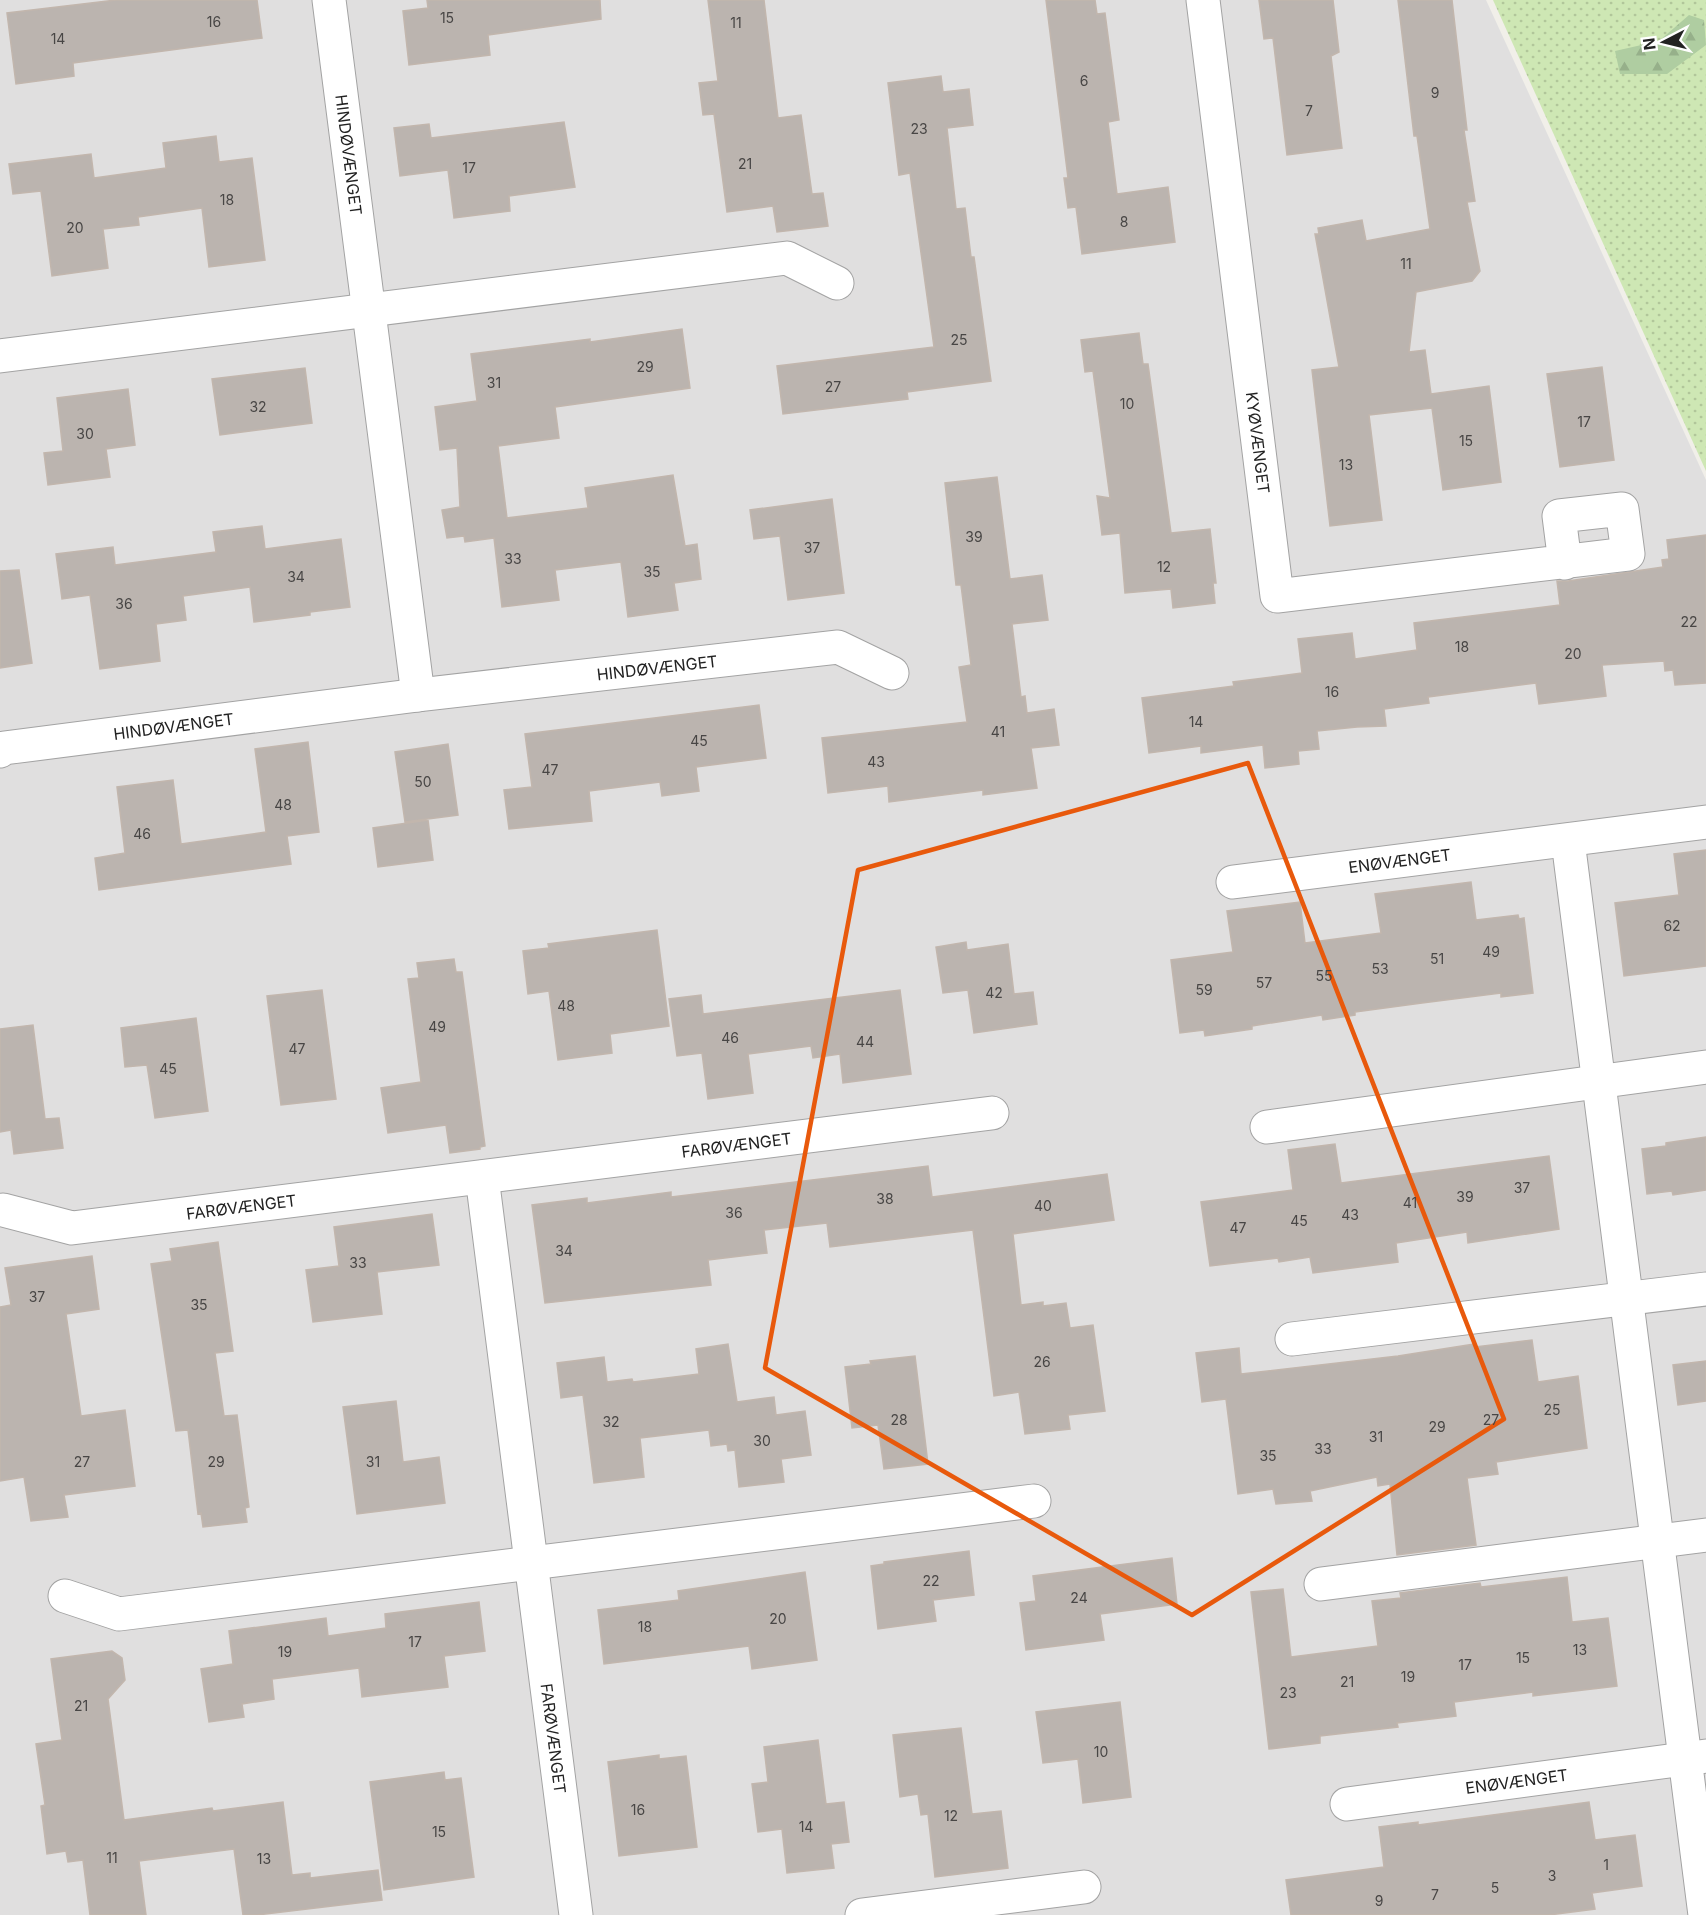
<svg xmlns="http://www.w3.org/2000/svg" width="1706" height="1915" font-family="Inter,sans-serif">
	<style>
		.residential { fill: #e0dfdf }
		.grass { fill: url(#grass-dots) }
		.forest { fill: url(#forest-firs) }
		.building { fill: #bbb4af; stroke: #c2b6ad; stroke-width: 1.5 }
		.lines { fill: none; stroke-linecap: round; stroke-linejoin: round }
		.street-casing { stroke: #a3a3a3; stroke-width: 35 }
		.street { stroke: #fff; stroke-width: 33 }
		.marked { fill: none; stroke: #e8590c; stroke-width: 4.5; stroke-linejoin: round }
		.labels { text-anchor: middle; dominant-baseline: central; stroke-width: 6; stroke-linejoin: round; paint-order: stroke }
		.number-label { font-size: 14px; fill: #484645 }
		.street-label { font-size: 16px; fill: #222; stroke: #fff }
	</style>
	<defs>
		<pattern id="grass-dots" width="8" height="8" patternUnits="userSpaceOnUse" patternTransform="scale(1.5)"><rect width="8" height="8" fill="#cee7b4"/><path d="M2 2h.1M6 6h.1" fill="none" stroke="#b1c69a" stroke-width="1.8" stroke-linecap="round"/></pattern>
		<pattern id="forest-firs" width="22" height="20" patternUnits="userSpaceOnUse" patternTransform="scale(1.5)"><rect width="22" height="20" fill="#afcda1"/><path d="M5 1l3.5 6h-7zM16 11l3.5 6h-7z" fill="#96b08a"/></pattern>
	</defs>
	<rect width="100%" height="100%" fill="#f1efe9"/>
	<path class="residential" d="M0 0H1486L1706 480V1915H0Z"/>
	<path class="grass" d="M1493 0H1706V471Z"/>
	<path class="forest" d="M1689 15 1704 20 1706 45 1667 74H1620L1615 51 1659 41Z"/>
	<path class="building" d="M116 0H257L262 38 73 63 74 76 16 84 7 13Z
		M427 0H600L601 19 488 35 490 55 409 65 403 11 428 8Z
		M708 0H764L778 118 801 115 812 194 823 193 828 226 777 232 773 206 727 212 714 114 703 115 699 83 718 81Z
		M1046 0H1095L1097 14 1105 13 1119 120 1108 122 1117 194 1168 187 1175 242 1082 254 1076 207 1068 208 1064 178H1068Z
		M1259 0H1333L1339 52 1331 56 1342 148 1287 155 1273 38 1264 39Z
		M1398 0H1452L1467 130H1464L1475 201 1467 202 1480 271 1472 281 1416 292 1409 352 1425 350 1431 394 1489 386 1501 482 1443 490 1432 408 1369 415 1382 520 1330 526 1312 370 1339 367 1315 234H1319L1318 228 1362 220 1366 241 1430 229 1417 136H1414Z
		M941 76 943 92 969 89 973 125 947 128 956 209 965 208 971 257H974L991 381 907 392 908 399 783 414 777 366 934 347 910 173 899 175 888 83Z
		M564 122 575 187 509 196 510 211 454 218 448 170 400 176 394 128 429 124 431 138Z
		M216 136 219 162 252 158 265 260 209 267 202 208 138 217 139 225 103 229 108 268 52 276 41 191 13 194 9 164 91 154 94 178 166 168 163 143Z
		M682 329 690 388 555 407 559 438 498 446 507 518 588 508 585 488 673 475 685 546 697 544 701 579 674 583 678 610 628 617 621 562 555 570 559 600 502 607 494 538 465 542 464 536 447 538 442 510 460 507 457 448 440 450 435 407 477 401 471 354 590 339V342Z
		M1139 333 1143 364H1148L1171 533 1210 529 1216 583H1213L1215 603 1173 608 1171 589 1125 593 1120 533 1102 535 1097 496 1110 498 1093 371 1085 372 1081 340Z
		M1602 367 1614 460 1560 467 1547 374Z
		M305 368 312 423 220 435 212 379Z
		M128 389 135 445 106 449 110 477 48 485 44 453 63 451 57 398Z
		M997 477 1010 579 1042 575 1048 620 1012 624 1021 697 1025 696 1027 713 1054 709 1059 745 1031 748 1037 788 983 795V790L889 802 888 786 828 793 822 738 967 722 959 667 971 665 961 585H956L945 483Z
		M832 499 844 593 788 600 780 536 754 539 750 510Z
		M262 526 265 549 341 539 350 607 310 612V615L254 622 250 587 183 596 186 620 156 624 160 661 100 669 90 595 62 599 56 554 113 547 115 565 216 552 213 532Z
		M1706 535V683L1675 685 1673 670 1665 671 1664 661 1602 665 1606 696 1539 704 1536 683 1428 697 1429 703 1384 709 1386 726 1357 727 1317 731 1319 749 1298 751 1299 764 1265 768 1263 745 1201 753V746L1149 753 1142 698 1234 686 1233 682 1302 673 1298 639 1352 633 1355 659 1417 650 1414 623 1560 605 1557 581H1568L1663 567 1662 560 1669 559 1667 540Z
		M19 570 32 663 0 668V571Z
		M759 705 766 758 696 767 699 791 662 796 660 782 589 791 592 821 509 829 504 790 532 787 525 734Z
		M308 742 319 832 287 836 291 864 99 890 95 858 125 853 117 787 173 780 181 844 266 832 255 749Z
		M448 744 458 815 405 822 395 752Z
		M428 820 433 860 378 867 373 828Z
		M1706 850V966L1624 976 1615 903 1679 895 1674 854Z
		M1471 882 1476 920 1518 915 1519 919 1524 918 1533 993 1501 997V993L1422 1003 1355 1012V1015L1323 1020 1322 1015 1252 1026V1029L1205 1036 1204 1030 1180 1033 1171 960 1233 952 1227 911 1300 902 1305 943 1381 933 1375 894Z
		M657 930 669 1026 610 1034 612 1053 558 1060 549 991 528 994 523 951 549 948 548 944Z
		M966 942 967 950 1008 944 1014 994 1033 992 1037 1024 974 1033 968 990 943 993 936 947Z
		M454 959 456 972H462L485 1146 480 1147V1149L450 1153 446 1125 388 1133 381 1088 421 1082 408 979 419 978 417 963Z
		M322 990 336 1099 281 1105 267 996Z
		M900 990 911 1074 843 1083 840 1054 813 1058 811 1046 748 1054 753 1093 708 1099 702 1053 677 1056 669 999 701 995 703 1014Z
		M196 1018 208 1111 155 1118 147 1065 125 1067 121 1028Z
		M33 1025 45 1119 59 1118 63 1148 14 1154 11 1130 0 1132V1029Z
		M1706 1137V1190L1673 1195 1672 1191 1647 1194 1642 1149 1666 1146V1143Z
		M1335 1144 1341 1183 1549 1156 1559 1229 1468 1243 1467 1232 1396 1243 1398 1262 1313 1273 1310 1257 1279 1262 1278 1258 1210 1266 1201 1202 1293 1190 1288 1150Z
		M928 1166 932 1197 1107 1174 1114 1220 1013 1234 1021 1305 1043 1302V1306L1066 1303 1070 1328 1093 1325 1105 1411 1068 1415 1070 1429 1025 1434 1019 1392 994 1396 973 1230 830 1247 827 1223 764 1230 767 1253 708 1260 711 1285 545 1303 532 1205 587 1198V1203L671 1192V1197Z
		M432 1214 439 1265 377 1272 382 1314 313 1322 306 1270 339 1266 334 1227Z
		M218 1242 233 1351 215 1353 224 1416 237 1415 249 1507 245 1508 247 1522 203 1527 201 1513 198 1514 188 1430 176 1431 151 1264 172 1261 170 1249Z
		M92 1256 99 1309 66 1314 81 1416 125 1410 135 1486 64 1495 68 1517 31 1521 24 1477 0 1481V1307L11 1305 5 1268Z
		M1532 1340 1538 1382 1578 1376 1587 1448 1496 1462 1498 1474 1467 1478 1476 1545 1397 1555 1390 1484 1378 1486 1377 1477 1310 1491 1312 1501 1276 1504 1273 1489 1238 1494 1226 1399 1202 1402 1196 1353 1239 1348 1241 1374 1398 1356 1475 1344V1347Z
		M728 1344 737 1402 774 1397 776 1415 805 1411 811 1455 781 1459 784 1482 739 1487 735 1450 728 1451 727 1444 711 1446 709 1430 640 1438 644 1477 594 1483 583 1395 561 1398 557 1363 604 1357 607 1382 632 1379 633 1382 699 1374 696 1349Z
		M915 1356 928 1464 884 1469 878 1425 852 1428 845 1367 871 1364 870 1361Z
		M1706 1361V1401L1678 1405 1673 1365Z
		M396 1401 403 1462 439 1457 445 1503 357 1514 343 1407Z
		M969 1551 974 1595 933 1600 936 1621 878 1629 871 1566 884 1564V1562Z
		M1172 1558 1177 1604 1100 1614 1104 1640 1026 1650 1020 1603 1036 1601 1033 1576Z
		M805 1572 817 1660 752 1669 749 1646 604 1664 598 1610 679 1600 678 1591Z
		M1567 1577 1572 1622 1608 1618 1617 1686 1533 1696V1692L1454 1702 1456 1716 1397 1723 1398 1727 1320 1736V1743L1269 1749 1251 1592 1283 1589 1291 1657 1378 1646 1372 1601 1401 1598 1400 1593 1480 1583 1481 1587Z
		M479 1602 485 1651 444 1656 448 1687 362 1697 359 1668 272 1679 274 1699 242 1704 244 1717 209 1722 201 1669 233 1664 229 1631 326 1618 328 1636 386 1628 385 1614Z
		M112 1651 122 1658 125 1680 108 1699 124 1820 212 1808 213 1811 283 1802 292 1875 310 1873V1878L378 1870 382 1900 257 1915H243L234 1849 139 1861 146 1915H90L83 1860 68 1862 66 1851 47 1854 41 1806 45 1805 36 1744 62 1740 51 1659Z
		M1120 1702 1131 1797 1083 1803 1078 1759 1043 1763 1036 1712Z
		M961 1728 972 1814 1001 1811 1008 1868 935 1877 928 1814 921 1815 918 1794 900 1797 893 1735Z
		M818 1740 826 1804 844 1802 849 1842 831 1844 834 1868 787 1873 782 1829 758 1832 752 1784 768 1782 764 1747Z
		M659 1755V1759L686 1756 697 1847 619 1856 608 1762Z
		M444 1772 445 1780 461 1778 474 1877 384 1890 370 1782Z
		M1589 1802 1595 1840 1635 1835 1642 1886 1592 1893 1595 1909 1549 1915H1291L1286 1880 1384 1867 1379 1827 1418 1822V1825Z"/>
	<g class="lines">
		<defs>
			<g id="street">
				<path id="s1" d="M329 0 418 695"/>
				<path id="s2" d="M1203 0 1277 596 1628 554 1622 509 1559 516 1565 563"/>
				<path d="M0 356 787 258 837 283"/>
				<path id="s3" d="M0 751 4 748 418 695 838 647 892 673"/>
				<path d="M1568 841 1705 1915"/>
				<path id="s4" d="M1233 882 1706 822"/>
				<path d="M1267 1127 1706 1067"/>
				<path id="s5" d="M482 1177 576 1915"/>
				<path id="s6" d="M3 1210 72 1228 992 1113"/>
				<path d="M1292 1339 1706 1289"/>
				<path d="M1321 1584 1706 1535"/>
				<path d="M65 1596 119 1614 1034 1501"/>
				<path id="s7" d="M1347 1804 1706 1756"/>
				<path d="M862 1915 1084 1887"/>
			</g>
		</defs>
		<use href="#street" class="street-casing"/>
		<use href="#street" class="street"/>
	</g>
	<path class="marked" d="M1248 763 1504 1419 1192 1615 765 1368 858 870Z"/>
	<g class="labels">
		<g class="number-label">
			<text x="447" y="17">15</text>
			<text x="214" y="21">16</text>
			<text x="736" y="22">11</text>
			<text x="58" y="38">14</text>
			<text x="1084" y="80">6</text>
			<text x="1435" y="92">9</text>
			<text x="1309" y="110">7</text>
			<text x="919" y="128">23</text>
			<text x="745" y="163">21</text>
			<text x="469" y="167">17</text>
			<text x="227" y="199">18</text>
			<text x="1124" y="221">8</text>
			<text x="75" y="227">20</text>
			<text x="1406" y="263">11</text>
			<text x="959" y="339">25</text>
			<text x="645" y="366">29</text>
			<text x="494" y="382">31</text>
			<text x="833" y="386">27</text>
			<text x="1127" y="403">10</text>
			<text x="258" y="406">32</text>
			<text x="1584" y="421">17</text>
			<text x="85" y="433">30</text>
			<text x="1466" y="440">15</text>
			<text x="1346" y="464">13</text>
			<text x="974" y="536">39</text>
			<text x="812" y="547">37</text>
			<text x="513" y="558">33</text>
			<text x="1164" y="566">12</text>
			<text x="652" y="571">35</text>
			<text x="296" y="576">34</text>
			<text x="124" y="603">36</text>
			<text x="1689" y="621">22</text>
			<text x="1462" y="646">18</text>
			<text x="1573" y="653">20</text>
			<text x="1332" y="691">16</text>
			<text x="1196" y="721">14</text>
			<text x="998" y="731">41</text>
			<text x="699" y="740">45</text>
			<text x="876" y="761">43</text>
			<text x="550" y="769">47</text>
			<text x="423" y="781">50</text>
			<text x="283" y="804">48</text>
			<text x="142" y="833">46</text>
			<text x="1672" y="925">62</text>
			<text x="1491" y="951">49</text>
			<text x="1437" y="958">51</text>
			<text x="1380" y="968">53</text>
			<text x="1324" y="975">55</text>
			<text x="1264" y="982">57</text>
			<text x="1204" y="989">59</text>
			<text x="994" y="992">42</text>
			<text x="566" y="1005">48</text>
			<text x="437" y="1026">49</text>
			<text x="730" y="1037">46</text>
			<text x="865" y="1041">44</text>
			<text x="297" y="1048">47</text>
			<text x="168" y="1068">45</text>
			<text x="1522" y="1187">37</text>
			<text x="1465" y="1196">39</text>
			<text x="885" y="1198">38</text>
			<text x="1410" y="1202">41</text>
			<text x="1043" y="1205">40</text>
			<text x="734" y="1212">36</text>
			<text x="1350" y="1214">43</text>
			<text x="1299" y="1220">45</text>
			<text x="1238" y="1227">47</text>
			<text x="564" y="1250">34</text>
			<text x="358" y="1262">33</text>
			<text x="37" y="1296">37</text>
			<text x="199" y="1304">35</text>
			<text x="1042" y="1361">26</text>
			<text x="1552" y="1409">25</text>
			<text x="899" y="1419">28</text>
			<text x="1491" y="1419">27</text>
			<text x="611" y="1421">32</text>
			<text x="1437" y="1426">29</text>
			<text x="1376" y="1436">31</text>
			<text x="762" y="1440">30</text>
			<text x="1323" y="1448">33</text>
			<text x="1268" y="1455">35</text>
			<text x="82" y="1461">27</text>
			<text x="216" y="1461">29</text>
			<text x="373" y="1461">31</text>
			<text x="931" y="1580">22</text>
			<text x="1079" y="1597">24</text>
			<text x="778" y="1618">20</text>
			<text x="645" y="1626">18</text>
			<text x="415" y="1641">17</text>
			<text x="1580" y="1649">13</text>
			<text x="285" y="1651">19</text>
			<text x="1523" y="1657">15</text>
			<text x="1465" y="1664">17</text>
			<text x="1408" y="1676">19</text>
			<text x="1347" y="1681">21</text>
			<text x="1288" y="1692">23</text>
			<text x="81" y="1705">21</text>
			<text x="1101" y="1751">10</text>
			<text x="638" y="1809">16</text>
			<text x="951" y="1815">12</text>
			<text x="806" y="1826">14</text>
			<text x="439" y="1831">15</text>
			<text x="112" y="1857">11</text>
			<text x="264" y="1858">13</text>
			<text x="1606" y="1864">1</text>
			<text x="1552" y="1875">3</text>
			<text x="1495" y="1887">5</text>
			<text x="1435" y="1894">7</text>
			<text x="1379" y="1900">9</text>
		</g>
		<g class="street-label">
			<text stroke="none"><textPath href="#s1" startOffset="156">HINDØVÆNGET</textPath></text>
			<text stroke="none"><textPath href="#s2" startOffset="446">KYØVÆNGET</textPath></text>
			<text stroke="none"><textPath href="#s3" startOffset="663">HINDØVÆNGET</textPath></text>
			<text stroke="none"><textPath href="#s3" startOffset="176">HINDØVÆNGET</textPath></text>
			<text stroke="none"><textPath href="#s4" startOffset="168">ENØVÆNGET</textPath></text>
			<text stroke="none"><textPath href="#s6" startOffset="741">FARØVÆNGET</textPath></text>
			<text stroke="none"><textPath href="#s6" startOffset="242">FARØVÆNGET</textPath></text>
			<text stroke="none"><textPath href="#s5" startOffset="566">FARØVÆNGET</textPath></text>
			<text stroke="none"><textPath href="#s7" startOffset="171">ENØVÆNGET</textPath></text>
		</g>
	</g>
	<g transform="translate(1664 42) rotate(263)" stroke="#ffffff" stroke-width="4.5" paint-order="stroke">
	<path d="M0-4.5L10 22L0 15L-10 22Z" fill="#222222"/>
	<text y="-9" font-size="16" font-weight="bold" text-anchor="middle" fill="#222222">N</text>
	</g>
</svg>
